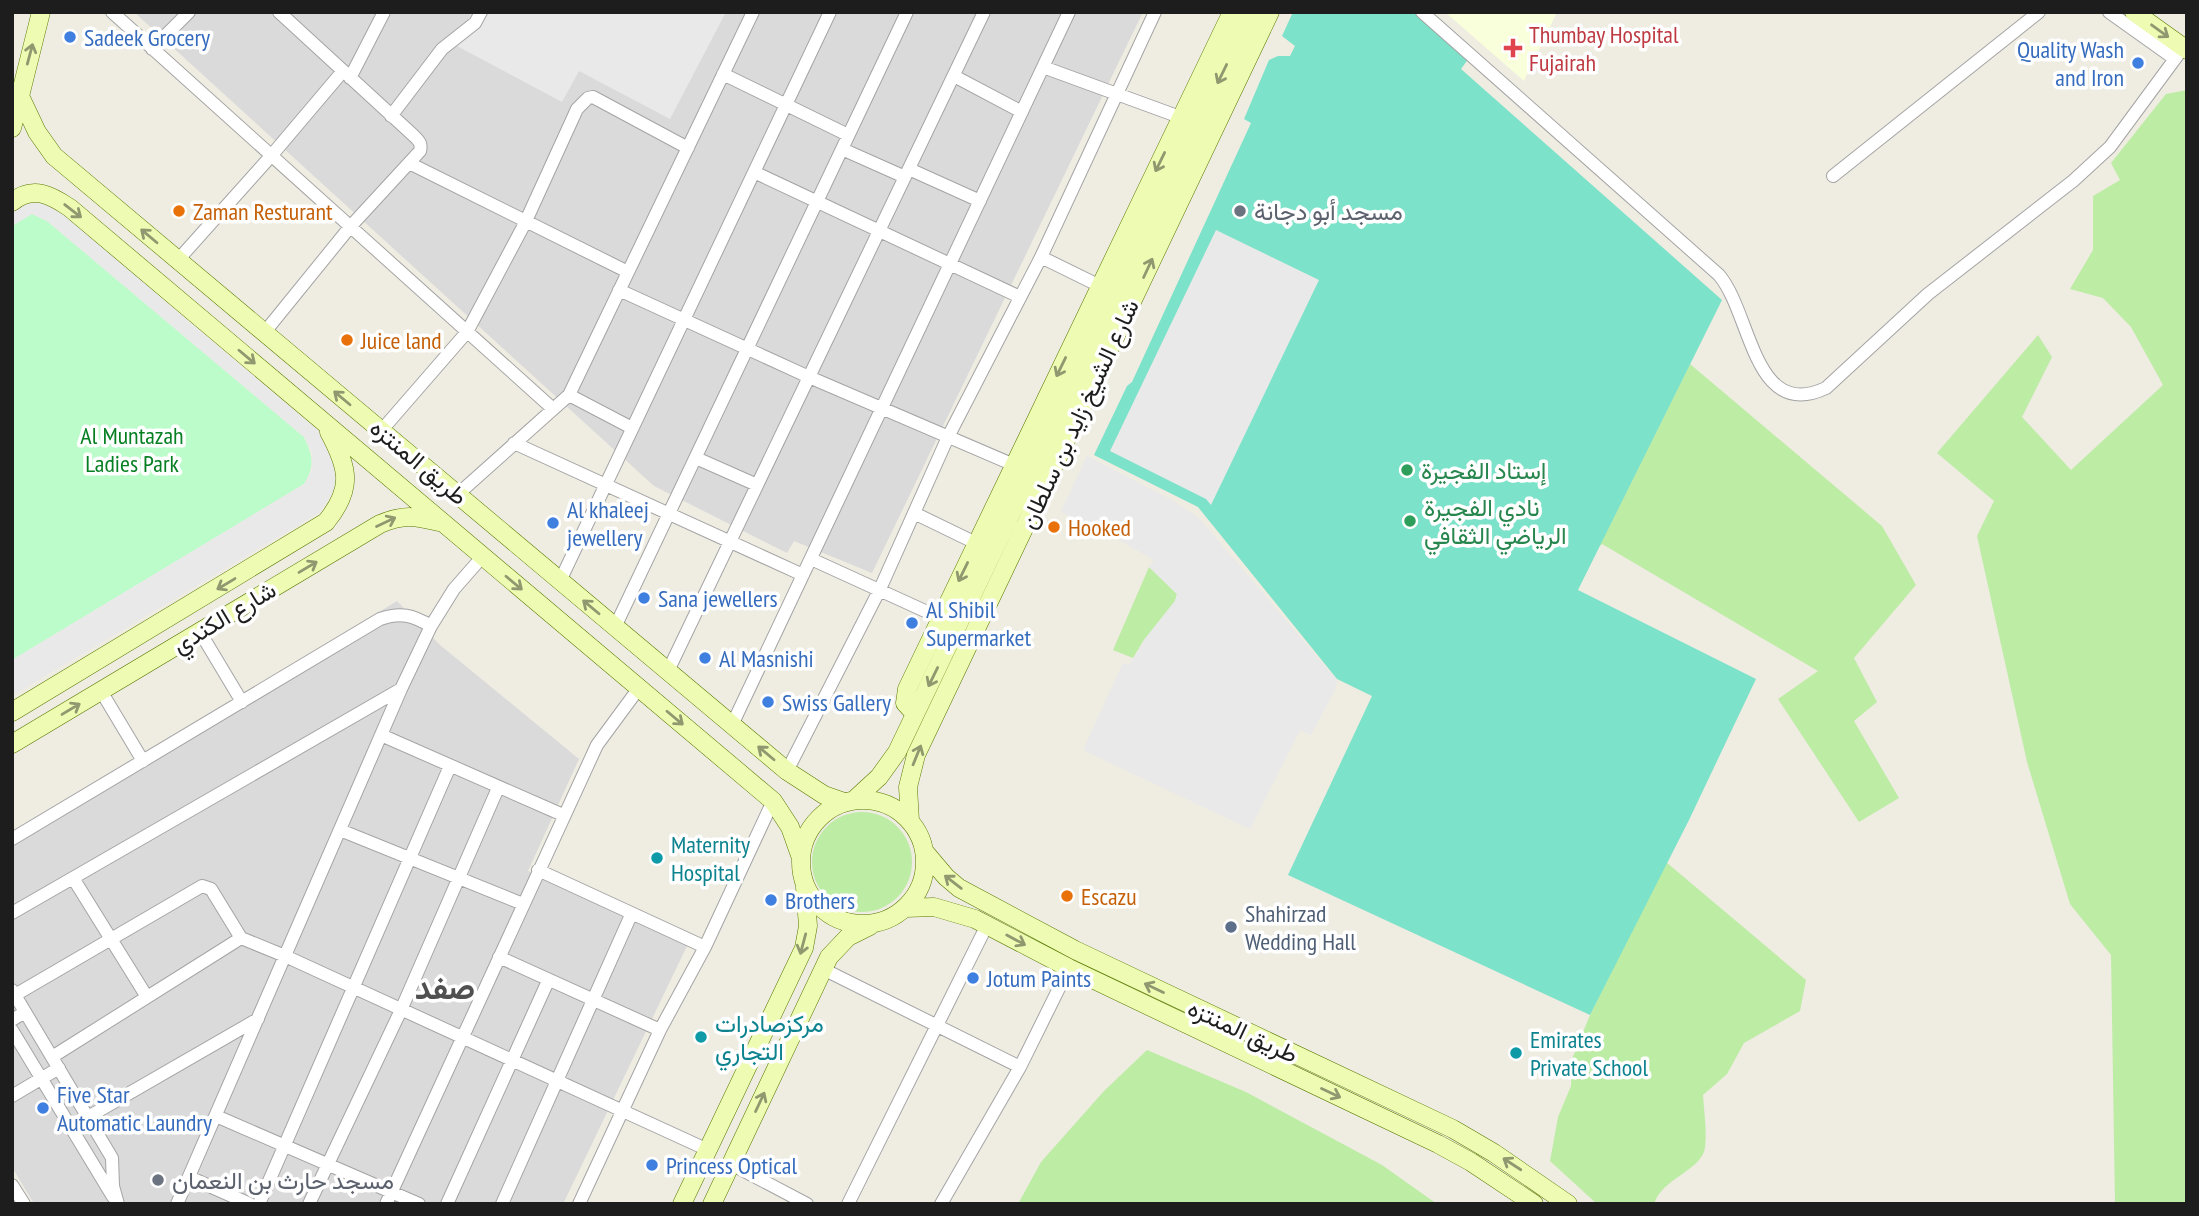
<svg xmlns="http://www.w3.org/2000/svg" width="2199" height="1216" font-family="'PT Sans Narrow',Vazirmatn,sans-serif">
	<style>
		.residential { fill: #dbdada }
		.education { fill: #faffdb }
		.grass { fill: #bdeca5 }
		.park { fill: #bcfcca }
		.pitch { fill: #7ce2c9 }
		.parking { fill: #e9e9e9 }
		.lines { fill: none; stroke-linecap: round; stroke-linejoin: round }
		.street-casing { stroke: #a4a4a4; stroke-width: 14 }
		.secondary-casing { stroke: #597800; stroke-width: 19 }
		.street { stroke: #fff; stroke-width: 12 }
		.secondary { stroke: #eefcb3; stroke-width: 18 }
		.oneway { stroke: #909870 }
		.shop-dot { fill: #3f7fe0; stroke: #fff; stroke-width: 2.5 }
		.health-dot { fill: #e0444e; stroke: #fff; stroke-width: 2.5 }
		.food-dot { fill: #e8710a; stroke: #fff; stroke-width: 2.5 }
		.worship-dot { fill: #6b7280; stroke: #fff; stroke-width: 2.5 }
		.leisure-dot { fill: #2e9e5b; stroke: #fff; stroke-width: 2.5 }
		.culture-dot { fill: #0f9aa8; stroke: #fff; stroke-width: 2.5 }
		.service-dot { fill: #5c6f8a; stroke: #fff; stroke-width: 2.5 }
		.labels { text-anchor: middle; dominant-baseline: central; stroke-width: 7; stroke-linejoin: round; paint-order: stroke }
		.health-label { font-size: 24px; fill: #be3a42; stroke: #fff; text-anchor: start }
		.shop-label { font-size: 24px; fill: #366cbe; stroke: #fff; text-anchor: start }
		.food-label { font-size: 24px; fill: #c56008; stroke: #fff; text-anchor: start }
		.worship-label { font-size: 24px; fill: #5b616d; stroke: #fff; text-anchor: start }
		.street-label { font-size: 24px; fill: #1d1d1d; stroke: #fff }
		.park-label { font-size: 24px; fill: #067f22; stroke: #fff }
		.leisure-label { font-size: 24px; fill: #27864d; stroke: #fff; text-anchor: start }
		.culture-label { font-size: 24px; fill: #0d838f; stroke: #fff; text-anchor: start }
		.service-label { font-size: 24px; fill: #4e5e75; stroke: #fff; text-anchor: start }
		.district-label { font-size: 32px; font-weight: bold; fill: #505050; stroke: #fff }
	</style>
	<rect width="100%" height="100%" fill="#efece2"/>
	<path class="residential" d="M134 12H1143L872 573 794 541 787 553 654 486Z
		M397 601 440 645 579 759 528 871 688 944 563 1204H34L12 1167V835Z"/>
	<path class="education" d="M1445 12H1557L1524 81Z"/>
	<path class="grass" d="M2187 90V1204H2115L2111 955 2070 904 2027 762 1977 536 1994 501 1937 453 2038 335 2052 357 2022 417 2071 470 2163 385 2131 327 2103 298 2070 289 2093 250V196L2120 180 2111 163 2166 94Z
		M1690 364 1882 526 1916 585 1854 658 1877 702 1854 721 1899 798 1859 822 1778 699 1818 671 1602 544 1599 547Z
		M1149 567 1177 594 1175 601 1144 640 1133 658 1113 650Z
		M812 862a50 50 0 1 1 100 0a50 50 0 1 1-100 0Z
		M1666 862 1806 980 1800 1011 1744 1043 1727 1074 1703 1095C1704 1112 1707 1130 1705 1147 1703 1170 1662 1178 1654 1204H1597L1550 1161 1558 1117 1571 1086 1572 1059 1590 1015Z
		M1147 1050 1246 1092 1382 1165 1437 1204H1018L1041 1162 1104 1091Z"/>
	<path class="park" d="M32 214 47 221 304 437C313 456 315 466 304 484L12 660V226Z"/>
	<path class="pitch" d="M1293 12H1417L1469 58 1461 69 1722 300 1578 590 1756 679 1689 820 1590 1015 1288 875 1372 696 1337 679 1198 507 1094 455 1127 386 1132 382 1251 123 1244 119 1269 60 1278 56H1290L1295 46 1282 36Z"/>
	<path class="parking" d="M472 12H726L670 119 579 71 562 102 455 45Z
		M41 201 69 213 171 307 322 434 334 460 335 488 320 512 12 696V660L304 484 312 470V453L304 437 47 221 32 214 12 226V211L18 205Z
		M1216 230 1319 280 1211 505 1206 499 1110 451Z
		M1087 456 1172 500 1198 517 1337 680 1335 689 1311 735 1300 730 1250 829 1087 752 1084 748 1123 663 1130 664 1144 640 1175 601 1177 594 1149 567 1154 560 1105 532 1061 512Z"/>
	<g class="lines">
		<defs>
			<path id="street" d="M112 12 552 408
				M1422 12 1719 275C1752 314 1753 422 1826 388L1928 294 2073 181 2110 147 2183 48
				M2109 12 2175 59
				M152 49 189 12
				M1043 67 1188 120
				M723 74 848 135
				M954 76 1022 112
				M350 78 384 12
				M391 116 442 49 475 23 481 12
				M842 149 905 177
				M409 163 628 272
				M909 169 980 201
				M754 172 1020 297
				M1833 176 2039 12
				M1041 257 1106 289
				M178 260 271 156 343 71
				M619 290 809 377 1021 468
				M264 333 350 227 420 151C422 143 419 141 413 135L279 12
				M569 395 632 428
				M381 431 467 332 525 223 577 109 588 98 593 97 688 148
				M514 443 803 575
				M696 458 757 485
				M457 495 569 395 753 12
				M914 513 982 546
				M811 559 947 621
				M560 581 830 12
				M615 627 907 12
				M200 632 242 702
				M668 671 984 12
				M101 691 143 761
				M732 725 1069 12
				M381 735 563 815
				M787 771 880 589 948 437 1041 257 1155 12
				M340 830 523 904
				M12 839 380 619C401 612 412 615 431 626
				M538 870 705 947
				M73 878 147 997
				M12 913 401 689
				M499 957 660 1030
				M823 969 1020 1067
				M12 990 112 1158 113 1186 118 1204
				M15 995 202 886 211 889 241 938 285 956 708 1150
				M12 1020 25 1012
				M12 1030 113 1197
				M52 1057 241 938
				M12 1096 59 1068
				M216 1116 419 1204
				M88 1117 258 1019
				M731 1164 807 1204
				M189 1177 250 1204
				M12 1185 24 1204
				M177 1204 401 689 431 626 454 589 483 556
				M259 1204 450 766
				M309 1204 401 1010 498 788
				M386 1204 597 745 639 688
				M447 1204 548 981
				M502 1204 631 915
				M579 1204 660 1030 705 947 773 801
				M848 1204 987 925
				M941 1204 1020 1067 1069 968"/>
			<path id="secondary" d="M2134 12 2187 50
				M20 96 37 132 54 156 787 771 824 795 844 802
				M12 128 41 12
				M12 202C33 185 51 195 70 208L773 801 790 827 801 858
				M12 712 326 522C353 489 349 469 329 432
				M915 714 905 703 907 689 1232 12
				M12 744 380 524C404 514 414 516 439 522
				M801 862a62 62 0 1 1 124 0a62 62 0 1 1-124 0Z
				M854 800 879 777 897 752 1251 12
				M910 821 908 787 916 755 1270 12
				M924 851 946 877 959 888 1075 950 1453 1129 1494 1153 1568 1204
				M906 908 934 907 975 919 1069 968 1438 1144 1471 1162 1534 1204
				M682 1204 804 948 808 926 805 887
				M712 1204 829 957 848 937 870 926"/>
		</defs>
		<use href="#street" class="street-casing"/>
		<use href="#secondary" class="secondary-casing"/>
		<use href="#street" class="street"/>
		<use href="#secondary" class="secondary"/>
	</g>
	<defs><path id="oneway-shaft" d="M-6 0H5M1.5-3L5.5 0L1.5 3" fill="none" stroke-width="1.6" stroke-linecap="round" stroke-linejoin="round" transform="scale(1.75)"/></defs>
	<g class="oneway">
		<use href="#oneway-shaft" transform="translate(2160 31) rotate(36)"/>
		<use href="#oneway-shaft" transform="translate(30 54) rotate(-75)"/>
		<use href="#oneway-shaft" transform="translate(1222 74) rotate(116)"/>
		<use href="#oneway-shaft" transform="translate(1160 162) rotate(116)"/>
		<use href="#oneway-shaft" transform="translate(73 211) rotate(38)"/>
		<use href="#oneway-shaft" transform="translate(149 236) rotate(-140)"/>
		<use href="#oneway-shaft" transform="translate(1148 268) rotate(-65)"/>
		<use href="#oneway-shaft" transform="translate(247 357) rotate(40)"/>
		<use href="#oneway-shaft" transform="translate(1061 367) rotate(116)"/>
		<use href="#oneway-shaft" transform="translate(342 398) rotate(-140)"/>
		<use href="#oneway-shaft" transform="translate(386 522) rotate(-25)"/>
		<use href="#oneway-shaft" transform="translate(308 567) rotate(-31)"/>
		<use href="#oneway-shaft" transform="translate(963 572) rotate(116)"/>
		<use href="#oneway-shaft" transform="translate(514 583) rotate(40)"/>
		<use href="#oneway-shaft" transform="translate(226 584) rotate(149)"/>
		<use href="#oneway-shaft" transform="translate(591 607) rotate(-140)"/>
		<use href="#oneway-shaft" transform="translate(933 677) rotate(116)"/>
		<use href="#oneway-shaft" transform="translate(71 709) rotate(-31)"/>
		<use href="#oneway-shaft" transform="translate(675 718) rotate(40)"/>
		<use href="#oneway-shaft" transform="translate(766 753) rotate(-140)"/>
		<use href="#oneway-shaft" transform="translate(917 755) rotate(-68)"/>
		<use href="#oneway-shaft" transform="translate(953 882) rotate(-142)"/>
		<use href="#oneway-shaft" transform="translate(1016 940) rotate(28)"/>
		<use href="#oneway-shaft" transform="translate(803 944) rotate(105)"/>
		<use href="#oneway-shaft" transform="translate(1154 988) rotate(-154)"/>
		<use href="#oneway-shaft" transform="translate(1331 1093) rotate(25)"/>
		<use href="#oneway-shaft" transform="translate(760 1102) rotate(-65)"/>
		<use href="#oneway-shaft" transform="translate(1512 1164) rotate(-147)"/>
	</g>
	<g class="shop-dot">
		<circle cx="70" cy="37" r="7"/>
		<circle cx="2138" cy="63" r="7"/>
		<circle cx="553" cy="523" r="7"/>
		<circle cx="644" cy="598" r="7"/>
		<circle cx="912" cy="623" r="7"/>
		<circle cx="705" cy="658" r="7"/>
		<circle cx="768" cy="702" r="7"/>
		<circle cx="771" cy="900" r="7"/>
		<circle cx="973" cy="978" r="7"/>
		<circle cx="43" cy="1108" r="7"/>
		<circle cx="652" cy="1165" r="7"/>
	</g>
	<path class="health-dot" d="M1509.5 37.5h7v7h7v7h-7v7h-7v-7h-7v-7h7z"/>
	<g class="food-dot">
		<circle cx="179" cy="211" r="7"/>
		<circle cx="347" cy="340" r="7"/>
		<circle cx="1054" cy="527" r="7"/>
		<circle cx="1067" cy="896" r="7"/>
	</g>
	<g class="worship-dot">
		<circle cx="1240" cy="211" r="7"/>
		<circle cx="158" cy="1180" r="7"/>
	</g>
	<g class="leisure-dot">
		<circle cx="1407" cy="470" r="7"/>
		<circle cx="1410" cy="521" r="7"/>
	</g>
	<g class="culture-dot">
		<circle cx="657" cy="858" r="7"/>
		<circle cx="701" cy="1037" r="7"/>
		<circle cx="1516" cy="1053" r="7"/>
	</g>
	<circle class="service-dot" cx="1231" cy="927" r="7"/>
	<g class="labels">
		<g class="health-label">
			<text x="1529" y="34">Thumbay Hospital<tspan x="1529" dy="28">Fujairah</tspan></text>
		</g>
		<g class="shop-label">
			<text x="84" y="37">Sadeek Grocery</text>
			<text x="2124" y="49" text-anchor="end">Quality Wash<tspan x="2124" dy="28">and Iron</tspan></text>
			<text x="567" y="509">Al khaleej<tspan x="567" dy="28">jewellery</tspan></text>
			<text x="658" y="598">Sana jewellers</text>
			<text x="926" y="609">Al Shibil<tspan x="926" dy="28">Supermarket</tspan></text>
			<text x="719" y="658">Al Masnishi</text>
			<text x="782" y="702">Swiss Gallery</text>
			<text x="785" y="900">Brothers</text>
			<text x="987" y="978">Jotum Paints</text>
			<text x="57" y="1094">Five Star<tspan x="57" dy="28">Automatic Laundry</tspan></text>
			<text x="666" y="1165">Princess Optical</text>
		</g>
		<g class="food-label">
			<text x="193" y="211">Zaman Resturant</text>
			<text x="361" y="340">Juice land</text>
			<text x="1068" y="527">Hooked</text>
			<text x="1081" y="896">Escazu</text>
		</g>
		<g class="worship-label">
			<text x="1254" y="211">مسجد أبو دجانة</text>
			<text x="172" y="1180">مسجد حارث بن النعمان</text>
		</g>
		<g class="street-label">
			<text transform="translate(1079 414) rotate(-65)">شارع الشيخ زايد بن سلطان</text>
			<text transform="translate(419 462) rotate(40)">طريق المنتزه</text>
			<text transform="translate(224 617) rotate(-31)">شارع الكندي</text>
			<text transform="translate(1243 1031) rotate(25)">طريق المنتزه</text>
		</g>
		<g class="park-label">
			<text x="132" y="435">Al Muntazah<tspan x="132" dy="28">Ladies Park</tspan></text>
		</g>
		<g class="leisure-label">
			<text x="1421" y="470">إستاد الفجيرة</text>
			<text x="1424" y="507">نادي الفجيرة<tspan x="1424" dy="28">الرياضي الثقافي</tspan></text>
		</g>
		<g class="culture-label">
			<text x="671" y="844">Maternity<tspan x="671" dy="28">Hospital</tspan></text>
			<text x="715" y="1023">مركزصادرات<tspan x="715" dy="28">التجاري</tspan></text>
			<text x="1530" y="1039">Emirates<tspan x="1530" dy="28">Private School</tspan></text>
		</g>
		<g class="service-label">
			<text x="1245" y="913">Shahirzad<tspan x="1245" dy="28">Wedding Hall</tspan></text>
		</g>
		<g class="district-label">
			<text x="445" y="987">صفد</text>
		</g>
	</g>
	<rect width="2199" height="1216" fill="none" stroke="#1d1d1d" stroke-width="28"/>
</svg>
